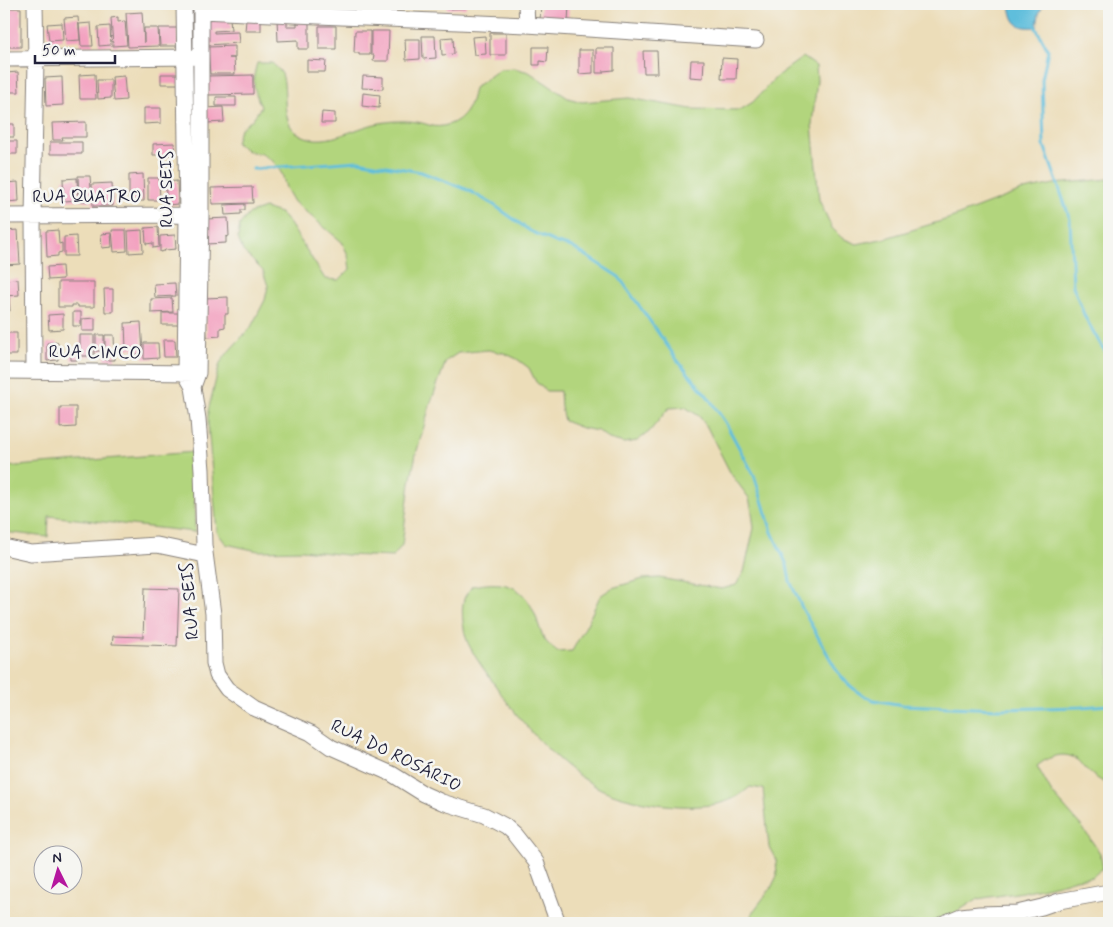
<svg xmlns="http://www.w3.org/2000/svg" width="1113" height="927" font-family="Mynerve,sans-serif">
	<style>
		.green { fill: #b2d57d; stroke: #6a7c5c }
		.water { fill: #5ebedc; stroke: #40708c }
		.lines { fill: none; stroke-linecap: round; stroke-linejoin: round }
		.stream { stroke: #5ebedc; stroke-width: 3 }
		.building { fill: #f3a0bf }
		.minor-casing { stroke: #87807a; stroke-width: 17 }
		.minor { stroke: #fff; stroke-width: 15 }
		.labels { text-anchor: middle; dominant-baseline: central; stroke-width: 5; stroke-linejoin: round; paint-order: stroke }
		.street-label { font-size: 18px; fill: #22223b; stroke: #f6f6f2 }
	</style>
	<rect width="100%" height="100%" fill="#f6f6f2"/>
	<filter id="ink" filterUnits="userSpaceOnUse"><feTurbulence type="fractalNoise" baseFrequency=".02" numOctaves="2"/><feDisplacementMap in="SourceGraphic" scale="10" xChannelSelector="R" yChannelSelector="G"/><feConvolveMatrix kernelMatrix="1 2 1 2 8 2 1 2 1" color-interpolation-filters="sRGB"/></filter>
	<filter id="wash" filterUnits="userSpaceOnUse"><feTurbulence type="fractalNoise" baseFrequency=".0096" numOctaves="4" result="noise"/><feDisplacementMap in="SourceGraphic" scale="20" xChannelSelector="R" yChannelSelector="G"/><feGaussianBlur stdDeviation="1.12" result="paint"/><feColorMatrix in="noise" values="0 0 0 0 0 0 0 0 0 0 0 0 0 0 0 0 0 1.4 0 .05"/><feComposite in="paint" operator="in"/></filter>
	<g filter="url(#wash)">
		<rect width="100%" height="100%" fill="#ecddb9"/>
		<path class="green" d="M803 57 816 66 817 80 812 124 819 200 832 228 842 238 857 244 886 238 951 218 1024 190 1054 184 1109 179V784C1100 781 1093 776 1086 769 1083 766 1081 762 1078 760 1064 750 1048 757 1037 766L1052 793 1082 827 1100 853 1103 868 1092 877 1075 879 1059 884 1023 892 977 899 952 915 927 923H753L752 913 771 888 777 876 776 860 769 847 763 789 750 787C743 793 736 798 727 801 696 813 625 803 597 787 555 763 522 724 495 685 487 673 477 661 470 647 464 638 460 610 464 599 465 595 470 590 472 586 501 581 521 582 534 612 538 620 539 630 544 638 546 643 553 648 557 652L572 651 587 624 600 596 612 588 643 579 659 578 722 589 736 585 744 572 754 528 752 512 749 498 731 474 707 427 699 416 685 407 669 408 649 432 637 441 624 443 609 439 598 431 582 428 564 421 561 407 560 391H546L536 382 529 368 517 359 504 353 488 350 458 353 446 361 431 402 416 454 410 483 402 545 393 557 346 555 302 550 258 551 226 544 217 532 208 425V411L220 363 229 351 251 327 265 300 268 286 263 271 243 251 238 238 240 224 250 213 265 208 280 213 290 224 325 279 339 280 350 269 348 255 342 242 294 202 286 188 282 174 274 162 262 154 248 151 236 143 240 129 252 120 261 107C254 89 251 83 257 63H272C275 66 280 70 282 74 288 90 280 120 296 132 323 151 353 127 380 123 392 121 405 120 417 122 430 124 433 129 447 125 465 120 471 105 474 88L500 69 514 68 529 72 568 98 582 102 629 98 691 109 740 110 753 102 777 76Z
			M194 452 195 532 49 516 48 537 4 532V467Z"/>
		<path class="water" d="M1010 4H1043L1039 14 1037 27C1017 29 1012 23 1010 4Z"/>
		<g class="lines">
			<path class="stream" d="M1034 24 1048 50 1042 80 1044 145 1070 219 1073 286 1085 317 1102 347 1109 355
				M253 169 358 161 421 172 468 190 494 205 530 231 557 243 572 247 619 277 678 361 708 397 725 422 754 475 772 532 787 565 790 581 803 610 837 671 847 683 859 693 873 700 903 705 998 709 1081 707 1109 705"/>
		</g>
		<g id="blocks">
			<path class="building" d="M273 4H288V7H273Z
				M306 4H335V7L306 6Z
				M355 4H381V9L355 8Z
				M447 4H466V8L447 9Z
				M541 4H569L568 22 540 20Z
				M607 4H621L620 8Z
				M7 8H21V47H7Z
				M142 12 144 43V28H158L159 46 128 47 126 13Z
				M78 17 80 40 66 41 64 18Z
				M118 17V22L125 21 127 45 113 46 111 18Z
				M230 18 231 30 214 31V33L238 32 239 43 207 45 205 20Z
				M261 19V31H245L246 20Z
				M277 19H287V26H297V22H309V49H298V40L278 41Z
				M62 23 63 40 49 41 47 24Z
				M91 23 93 46H81L79 24Z
				M110 26 111 45 99 46 98 27Z
				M319 26H336V49H319Z
				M159 28H177L178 46H160Z
				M355 31H370V55H359V53H354Z
				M371 31H389L388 61H373L374 55H371Z
				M490 33H506V55H490Z
				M422 36H435L436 58 423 59Z
				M485 36 486 54 474 55 472 37Z
				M453 37 454 54 442 55 441 38Z
				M405 39H420V59L406 60Z
				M235 46V58H229H234L235 74H210L208 47Z
				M533 47H548L547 62 540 61V65H533Z
				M596 48H614V70L603 71V73H596Z
				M579 50H593V73L579 74Z
				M643 51H657L658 73H644Z
				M722 58 737 59 736 79H721Z
				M307 60 326 61 325 72H307Z
				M691 60H704L703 78 690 77Z
				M18 72 19 92H6V73Z
				M95 74 96 99H80L79 75Z
				M161 74H178L179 84H161Z
				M253 75V94L208 95 207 76Z
				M124 76 126 100 114 101 112 77Z
				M363 76 383 77V89L362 88Z
				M62 77 63 105 46 106 45 78Z
				M97 80H111V98L98 99Z
				M363 93 380 95 379 108 362 106Z
				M216 97H236V106H216Z
				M223 107 224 122 207 123 206 108Z
				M144 108H161V123L144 124Z
				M322 112 335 113V123H321Z
				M86 122V137H62L63 140H53L52 123Z
				M4 124H14V137H4Z
				M4 141H17V154H4Z
				M50 142H82V154H50Z
				M174 143 175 155H153V144Z
				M143 174 144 201H129V175Z
				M78 176H90L92 201H79Z
				M77 178 78 200 64 201 63 179Z
				M148 178H159L160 200H148Z
				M177 181 178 204 167 205 165 182Z
				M18 182 19 201 6 202 5 183Z
				M112 183 113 206H93L92 184Z
				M252 187 253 203 212 204 211 188Z
				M245 204V210H241V214L225 215 224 205Z
				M228 218 229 236 226 237V243L206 244V219Z
				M158 227 159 247 153 248V243L146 244 145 228Z
				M18 230 20 264 4 265V231Z
				M58 230 59 244 62 243V252L58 253V256L47 257 46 231Z
				M112 230H126L127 251 114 252Z
				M142 230 143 252 129 253 128 231Z
				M111 233 112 247 102 248 101 234Z
				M175 235 176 249 165 250 164 251 160 252V236Z
				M76 236 77 256H64V237Z
				M62 266 63 279 48 280 47 267Z
				M18 279 19 295 4 296V280Z
				M58 282H94V307H78V305H72V307H58Z
				M175 283 176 296 155 297 154 284Z
				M104 289H113V312H105Z
				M4 297H9L10 311H4Z
				M228 297V314H225V327L220 328V336L207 337 205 298Z
				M172 298 173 312 151 313V299Z
				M73 312H81V326H73Z
				M162 313H178V325H162Z
				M63 314V329L49 330 48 315Z
				M95 318V331H82V319Z
				M141 322 143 354H133V348L126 349 125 323Z
				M4 333H17V355H5Z
				M80 335H94V356H80Z
				M96 335H104V351H96Z
				M105 335H114L115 360H105Z
				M163 340H175L176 357H164Z
				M58 342V360L47 361V343Z
				M144 343H158L159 358 144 359Z
				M79 352V360H71V353Z
				M60 407H76V427L60 428Z
				M145 588 179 589 177 646 112 644 113 636 143 637Z"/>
		</g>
	</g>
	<g filter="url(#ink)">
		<use href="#blocks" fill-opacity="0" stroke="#87807a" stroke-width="1"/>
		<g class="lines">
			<defs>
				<path id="minor" d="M184 4 187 216 185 373 193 387 198 419 202 470 204 545 213 614 214 663 217 675 227 689 254 708 311 733 331 747 392 774 424 794 442 802 484 815 505 826 514 834 536 862 558 923
					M526 4 527 25
					M201 11 527 25 756 40
					M4 59 195 57
					M4 216 197 215
					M4 371 194 373
					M34 371 33 217 36 59 35 4
					M193 387 198 373 201 215V4
					M4 547 31 553 157 545 205 555
					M944 923 961 916 979 914 1017 913 1042 907 1059 901 1109 892"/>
			</defs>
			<use href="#minor" class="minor-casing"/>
			<use href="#minor" class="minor"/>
		</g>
	</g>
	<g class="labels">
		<g class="street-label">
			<text transform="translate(167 189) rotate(-90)">RUA SEIS</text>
			<text x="87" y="197">RUA QUATRO</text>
			<text transform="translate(95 353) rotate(1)">RUA CINCO</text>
			<text transform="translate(190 601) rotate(-95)">RUA SEIS</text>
			<text transform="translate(396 756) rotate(26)">RUA DO ROSÁRIO</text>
		</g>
	</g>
	<rect width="1113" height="927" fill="none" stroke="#f6f6f2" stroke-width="20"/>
	<g transform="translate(58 870) rotate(355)"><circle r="24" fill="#f6f6f2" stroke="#a1a1a9"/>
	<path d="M0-4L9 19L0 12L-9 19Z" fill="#b5179e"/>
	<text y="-8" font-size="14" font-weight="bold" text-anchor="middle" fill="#22223b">N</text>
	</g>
	<path d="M35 55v8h80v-8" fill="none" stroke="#22223b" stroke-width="2.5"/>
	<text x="42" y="55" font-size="15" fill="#22223b" stroke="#f6f6f2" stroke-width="4" paint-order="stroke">50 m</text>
</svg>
